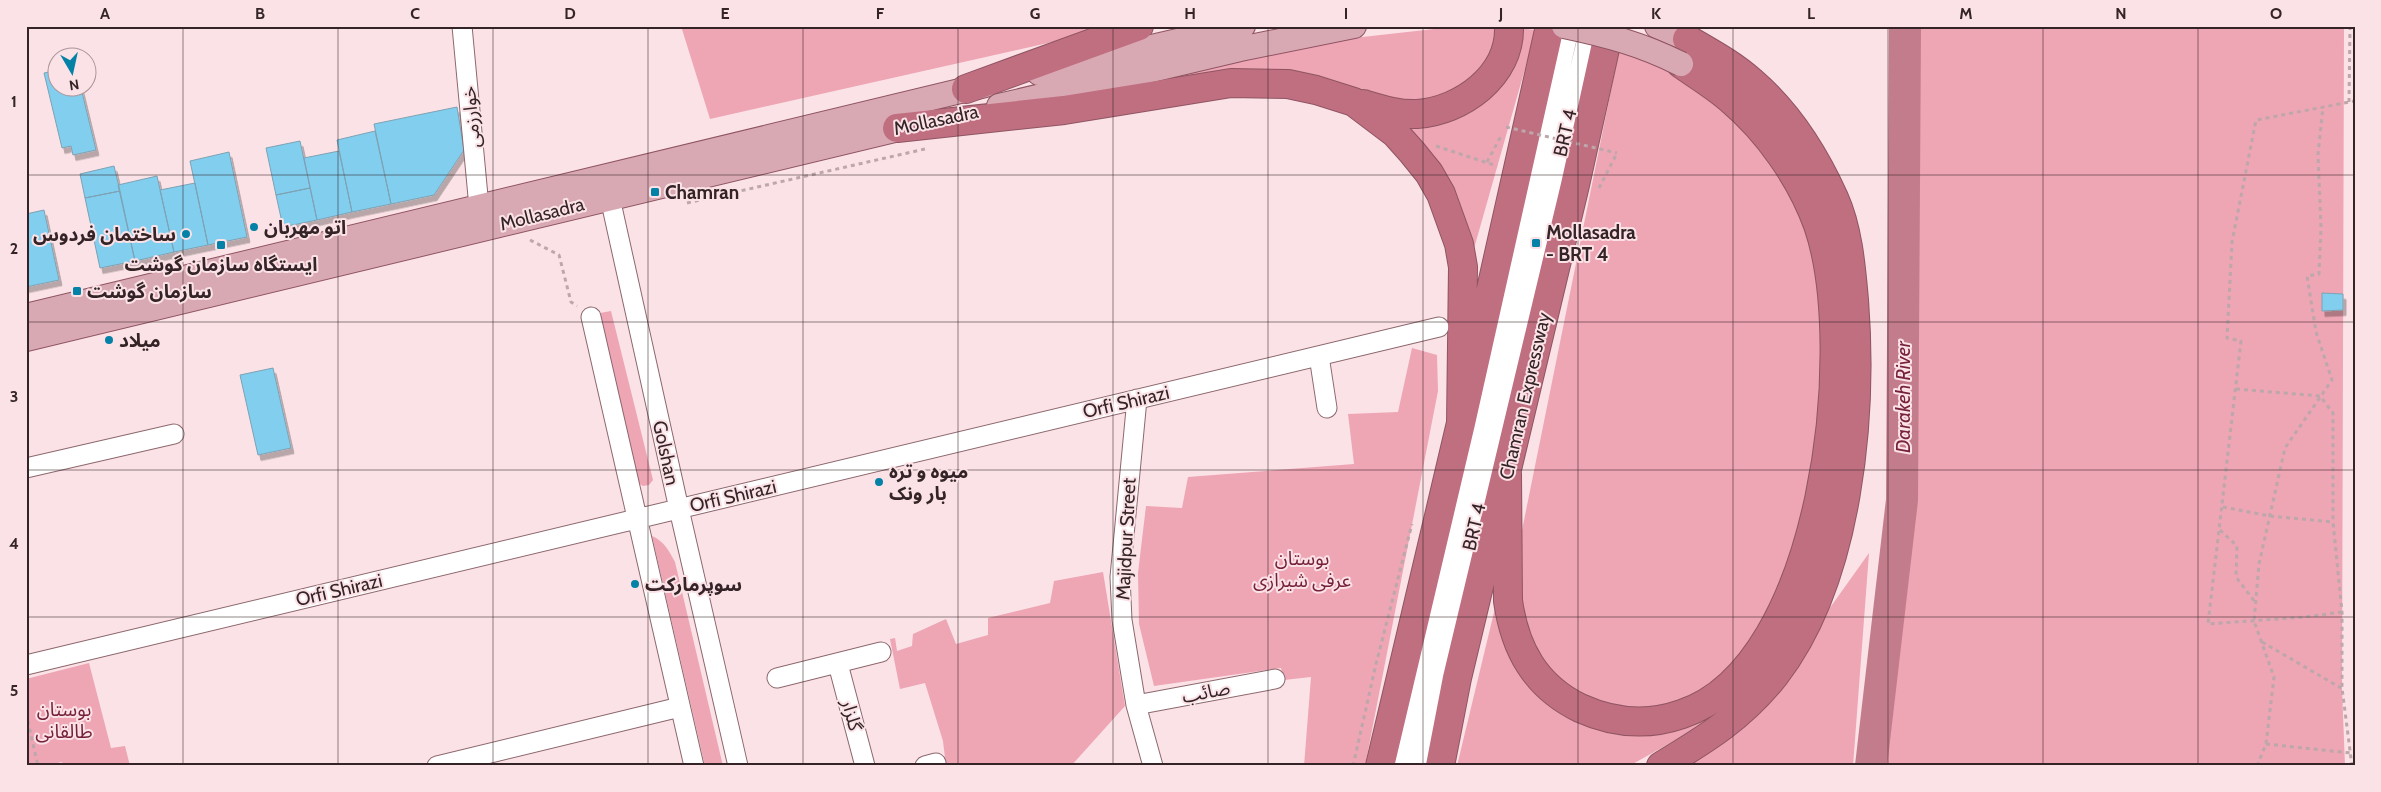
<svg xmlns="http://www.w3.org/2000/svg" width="2381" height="792" font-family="Cabin,'Noto Sans Arabic',sans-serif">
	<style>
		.green { fill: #eea5b4 }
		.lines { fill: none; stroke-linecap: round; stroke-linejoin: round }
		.river { stroke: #c37c8b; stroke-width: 32 }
		.building { fill: #81ceef; stroke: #7da2b3; filter: url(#shadow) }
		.minor-casing { stroke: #8c686e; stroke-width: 21 }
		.major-casing { stroke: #8f5562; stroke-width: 26 }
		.highway-casing { stroke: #8f5562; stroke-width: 30 }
		.path { stroke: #bda7ab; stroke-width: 3; stroke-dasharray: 4 4; stroke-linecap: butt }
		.minor { stroke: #fff; stroke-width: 19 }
		.major { stroke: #d9a9b3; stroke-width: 24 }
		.highway { stroke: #c06f81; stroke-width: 28 }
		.major-bridge-casing { stroke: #8f5562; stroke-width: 26; stroke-linecap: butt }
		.path-bridge { stroke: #bda7ab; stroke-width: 3; stroke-dasharray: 4 4; stroke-linecap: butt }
		.major-bridge { stroke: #d9a9b3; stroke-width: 24 }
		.grid { fill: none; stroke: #342427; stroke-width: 1; stroke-opacity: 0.55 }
		.poi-dot { fill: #0381a6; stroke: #fbe2e6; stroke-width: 2 }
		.labels { text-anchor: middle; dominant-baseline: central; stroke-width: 4; stroke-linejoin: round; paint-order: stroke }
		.street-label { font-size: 19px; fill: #342427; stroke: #fbe2e6 }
		.poi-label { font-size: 19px; font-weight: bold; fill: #342427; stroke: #fbe2e6; text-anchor: start }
		.park-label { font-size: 19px; fill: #75203a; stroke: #fbe2e6 }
		.water-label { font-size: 20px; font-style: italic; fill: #77223c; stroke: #fbe2e6 }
		.neatline { fill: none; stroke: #342427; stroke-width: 2 }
		.grid-label { font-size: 16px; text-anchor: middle; font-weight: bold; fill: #342427 }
	</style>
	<defs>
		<filter id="shadow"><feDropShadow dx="3" dy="5.5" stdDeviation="0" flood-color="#0004"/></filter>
	</defs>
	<rect width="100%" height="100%" fill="#fbe2e6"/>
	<path class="green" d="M681 26H1104L1070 38 710 119Z
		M1895 26H2344L2342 688 2345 766H1878L1898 295Z
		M1443 28H1497L1490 60 1476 80 1426 106 1314 81 1072 103 1224 60 1300 44Z
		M1518 28 1536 30 1473 252 1384 118 1453 116Z
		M1620 46 1672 67 1746 126 1799 201 1826 305 1814 469 1777 599 1729 673 1667 709H1611L1565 689 1526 641 1517 555Z
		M611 311 653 480 649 485 643 486 638 483 598 319 600 313Z
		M1412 348 1437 355 1438 391 1365 766H1304L1311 677 1284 680 1281 668 1154 686 1139 624 1138 573 1146 506 1182 508 1188 477 1354 464 1348 414 1398 412Z
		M652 536C664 541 669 551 675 562L723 766H705Z
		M1869 553 1853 766H1683L1748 723Z
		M1103 572 1125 706 1071 766H946L943 741 925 683 900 689 890 639 895 638 897 651 912 646 913 634 946 619 956 644 988 635V618L1050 603 1054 581Z
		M1496 604 1538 691 1688 722 1722 708 1692 731 1629 766H1457Z
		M89 663 111 748 125 746 130 766H63L62 762 43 766H26V679Z"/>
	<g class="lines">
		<path class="river" d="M1871 766 1902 500 1905 26"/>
	</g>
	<path class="building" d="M58 70V88H81L96 150 73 155 71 146 62 148 44 73Z
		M457 107 464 150 434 195 391 204 374 124Z
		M375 131 391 204 352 212 337 140Z
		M300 141 310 188 276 195 266 148Z
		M339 151 352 212 317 220 304 158Z
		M229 152 247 237 208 245 190 161Z
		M114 166 120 191 85 198 80 174Z
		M157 176 174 252 135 261 118 185Z
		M195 183 208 245 174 252 160 190Z
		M310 188 317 220 283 227 276 195Z
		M120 191 135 261 100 268 85 198Z
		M44 210 59 280 26 287V214Z
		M2322 293 2343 294V310L2322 311Z
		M273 368 291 448 258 455 240 375Z"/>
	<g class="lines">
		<defs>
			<path id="minor" d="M462 26 479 207
				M610 198 679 509 738 766
				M591 317 694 766
				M1319 356 1327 408
				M1137 399 1120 577 1122 620 1136 705 1153 766
				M26 468 174 434
				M838 664 865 766
				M26 665 1439 327
				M777 678 881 652
				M1136 705 1275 679
				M437 766 680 707
				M925 766 936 763
				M1401 766 1570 26
				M1420 766 1523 305 1590 26"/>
			<path id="major" d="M1657 26 1687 39
				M1039 73 1243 26
				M999 106 1240 49 1354 26
				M26 316 985 85
				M26 339 915 125"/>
			<path id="highway" d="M966 89 1139 26
				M1363 104C1380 109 1399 115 1417 114 1461 111 1511 76 1509 26
				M897 128 1064 110 1231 83 1288 84 1316 90 1354 102 1395 133 1412 152 1429 173 1441 194 1459 244 1463 267 1461 423
				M1507 474 1508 601C1515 649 1535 686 1580 708 1613 723 1648 726 1682 714 1825 667 1860 347 1818 225 1801 178 1768 131 1730 99 1715 86 1697 75 1681 64
				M1380 766 1461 423 1550 26
				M1440 766 1457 678 1575 185 1610 26
				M1661 766C1706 739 1742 717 1775 675 1849 579 1863 416 1854 300 1851 266 1848 229 1834 198 1815 156 1787 112 1752 82 1732 64 1709 52 1687 39"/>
		</defs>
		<use href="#minor" class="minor-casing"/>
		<use href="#major" class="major-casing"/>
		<use href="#highway" class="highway-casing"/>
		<path class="path" d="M2349 102 2350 26
			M1436 146 1497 166
			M1487 162 1501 136
			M1599 188 1617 153
			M687 203 925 149
			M530 240 559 255 571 302 577 306
			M2236 389 2320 396 2333 413V522L2342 612V688L2352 766
			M2223 507 2270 516 2333 522
			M2220 530 2237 546 2236 577 2255 602
			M2342 612 2305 617 2208 624 2241 341 2227 338 2232 242 2256 120 2355 101
			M2262 642 2341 688
			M26 713 38 766
			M2266 744 2351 753
			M1353 766 1376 664 1412 524
			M2257 766 2266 744 2274 677 2254 621 2259 564 2285 448 2332 380 2316 332 2307 276 2319 274 2321 228 2318 154 2323 107"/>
		<use href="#minor" class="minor"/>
		<use href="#major" class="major"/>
		<use href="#highway" class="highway"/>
		<defs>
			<path id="major-bridge" d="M1564 26C1607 35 1641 44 1681 64"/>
		</defs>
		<use href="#major-bridge" class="major-bridge-casing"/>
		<path class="path-bridge" d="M1506 127 1617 153"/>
		<use href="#major-bridge" class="major-bridge"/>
	</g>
	<path class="grid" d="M183 26V766M338 26V766M493 26V766M648 26V766M803 26V766M958 26V766M1113 26V766M1268 26V766M1423 26V766M1578 26V766M1733 26V766M1888 26V766M2043 26V766M2198 26V766M26 175H2355M26 322H2355M26 470H2355M26 617H2355"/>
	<g class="poi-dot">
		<rect x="650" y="187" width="10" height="10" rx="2.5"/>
		<circle cx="254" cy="227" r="5"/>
		<circle cx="186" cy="234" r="5"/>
		<rect x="1531" y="238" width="10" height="10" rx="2.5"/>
		<rect x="216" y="240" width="10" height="10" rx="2.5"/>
		<rect x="72" y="286" width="10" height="10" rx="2.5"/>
		<circle cx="109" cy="340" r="5"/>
		<circle cx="879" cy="482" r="5"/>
		<circle cx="635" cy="584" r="5"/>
	</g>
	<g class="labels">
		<g class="street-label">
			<text transform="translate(471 117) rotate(-95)">خوارزمی</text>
			<text transform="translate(936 120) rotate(-12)">Mollasadra</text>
			<text transform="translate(1565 133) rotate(-77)">BRT 4</text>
			<text transform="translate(542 214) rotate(-14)">Mollasadra</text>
			<text transform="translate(1525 396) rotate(-77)">Chamran Expressway</text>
			<text transform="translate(1126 402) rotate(-13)">Orfi Shirazi</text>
			<text transform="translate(666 453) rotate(78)">Golshan</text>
			<text transform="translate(733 496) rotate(-13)">Orfi Shirazi</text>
			<text transform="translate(1474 527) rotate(-77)">BRT 4</text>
			<text transform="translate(1126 539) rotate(-87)">Majidpur Street</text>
			<text transform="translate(339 590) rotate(-13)">Orfi Shirazi</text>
			<text transform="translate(1206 692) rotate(-11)">صائب</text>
			<text transform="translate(852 715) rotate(75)">گلزار</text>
		</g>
		<g class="poi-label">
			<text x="665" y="192">Chamran</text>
			<text x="264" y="227">اتو مهربان</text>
			<text x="1546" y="232">Mollasadra<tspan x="1546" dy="22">- BRT 4</tspan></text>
			<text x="176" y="234" text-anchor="end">ساختمان فردوس</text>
			<text x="221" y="264" text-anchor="middle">ایستگاه سازمان گوشت</text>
			<text x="87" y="291">سازمان گوشت</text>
			<text x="119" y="340">میلاد</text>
			<text x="889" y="471">میوه و تره<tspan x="889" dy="22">بار ونک</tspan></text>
			<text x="645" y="584">سوپرمارکت</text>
		</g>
		<g class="park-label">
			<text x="1302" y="558">بوستان<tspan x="1302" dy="22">عرفی شیرازی</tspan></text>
			<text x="64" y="709">بوستان<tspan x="64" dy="22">طالقانی</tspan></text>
		</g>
		<g class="water-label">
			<text transform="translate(1903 397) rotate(-90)">Darakeh River</text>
		</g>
	</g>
	<rect width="2381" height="792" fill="none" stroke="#fbe2e6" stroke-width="55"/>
	<g transform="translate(72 72) rotate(171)"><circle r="24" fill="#fbe2e6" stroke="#ab969a"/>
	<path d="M0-4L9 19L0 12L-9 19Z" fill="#0381a6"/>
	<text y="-8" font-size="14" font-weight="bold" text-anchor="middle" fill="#342427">N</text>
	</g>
	<rect x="28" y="28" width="2326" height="736" class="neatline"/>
	<g class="grid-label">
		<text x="105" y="19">A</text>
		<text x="260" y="19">B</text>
		<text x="415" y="19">C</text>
		<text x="570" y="19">D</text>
		<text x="725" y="19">E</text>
		<text x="880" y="19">F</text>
		<text x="1035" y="19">G</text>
		<text x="1190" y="19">H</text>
		<text x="1346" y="19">I</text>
		<text x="1501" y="19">J</text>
		<text x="1656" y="19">K</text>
		<text x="1811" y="19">L</text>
		<text x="1966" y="19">M</text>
		<text x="2121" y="19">N</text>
		<text x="2276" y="19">O</text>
		<text x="14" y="107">1</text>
		<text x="14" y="254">2</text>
		<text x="14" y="402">3</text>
		<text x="14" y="549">4</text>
		<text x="14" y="696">5</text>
	</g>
</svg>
